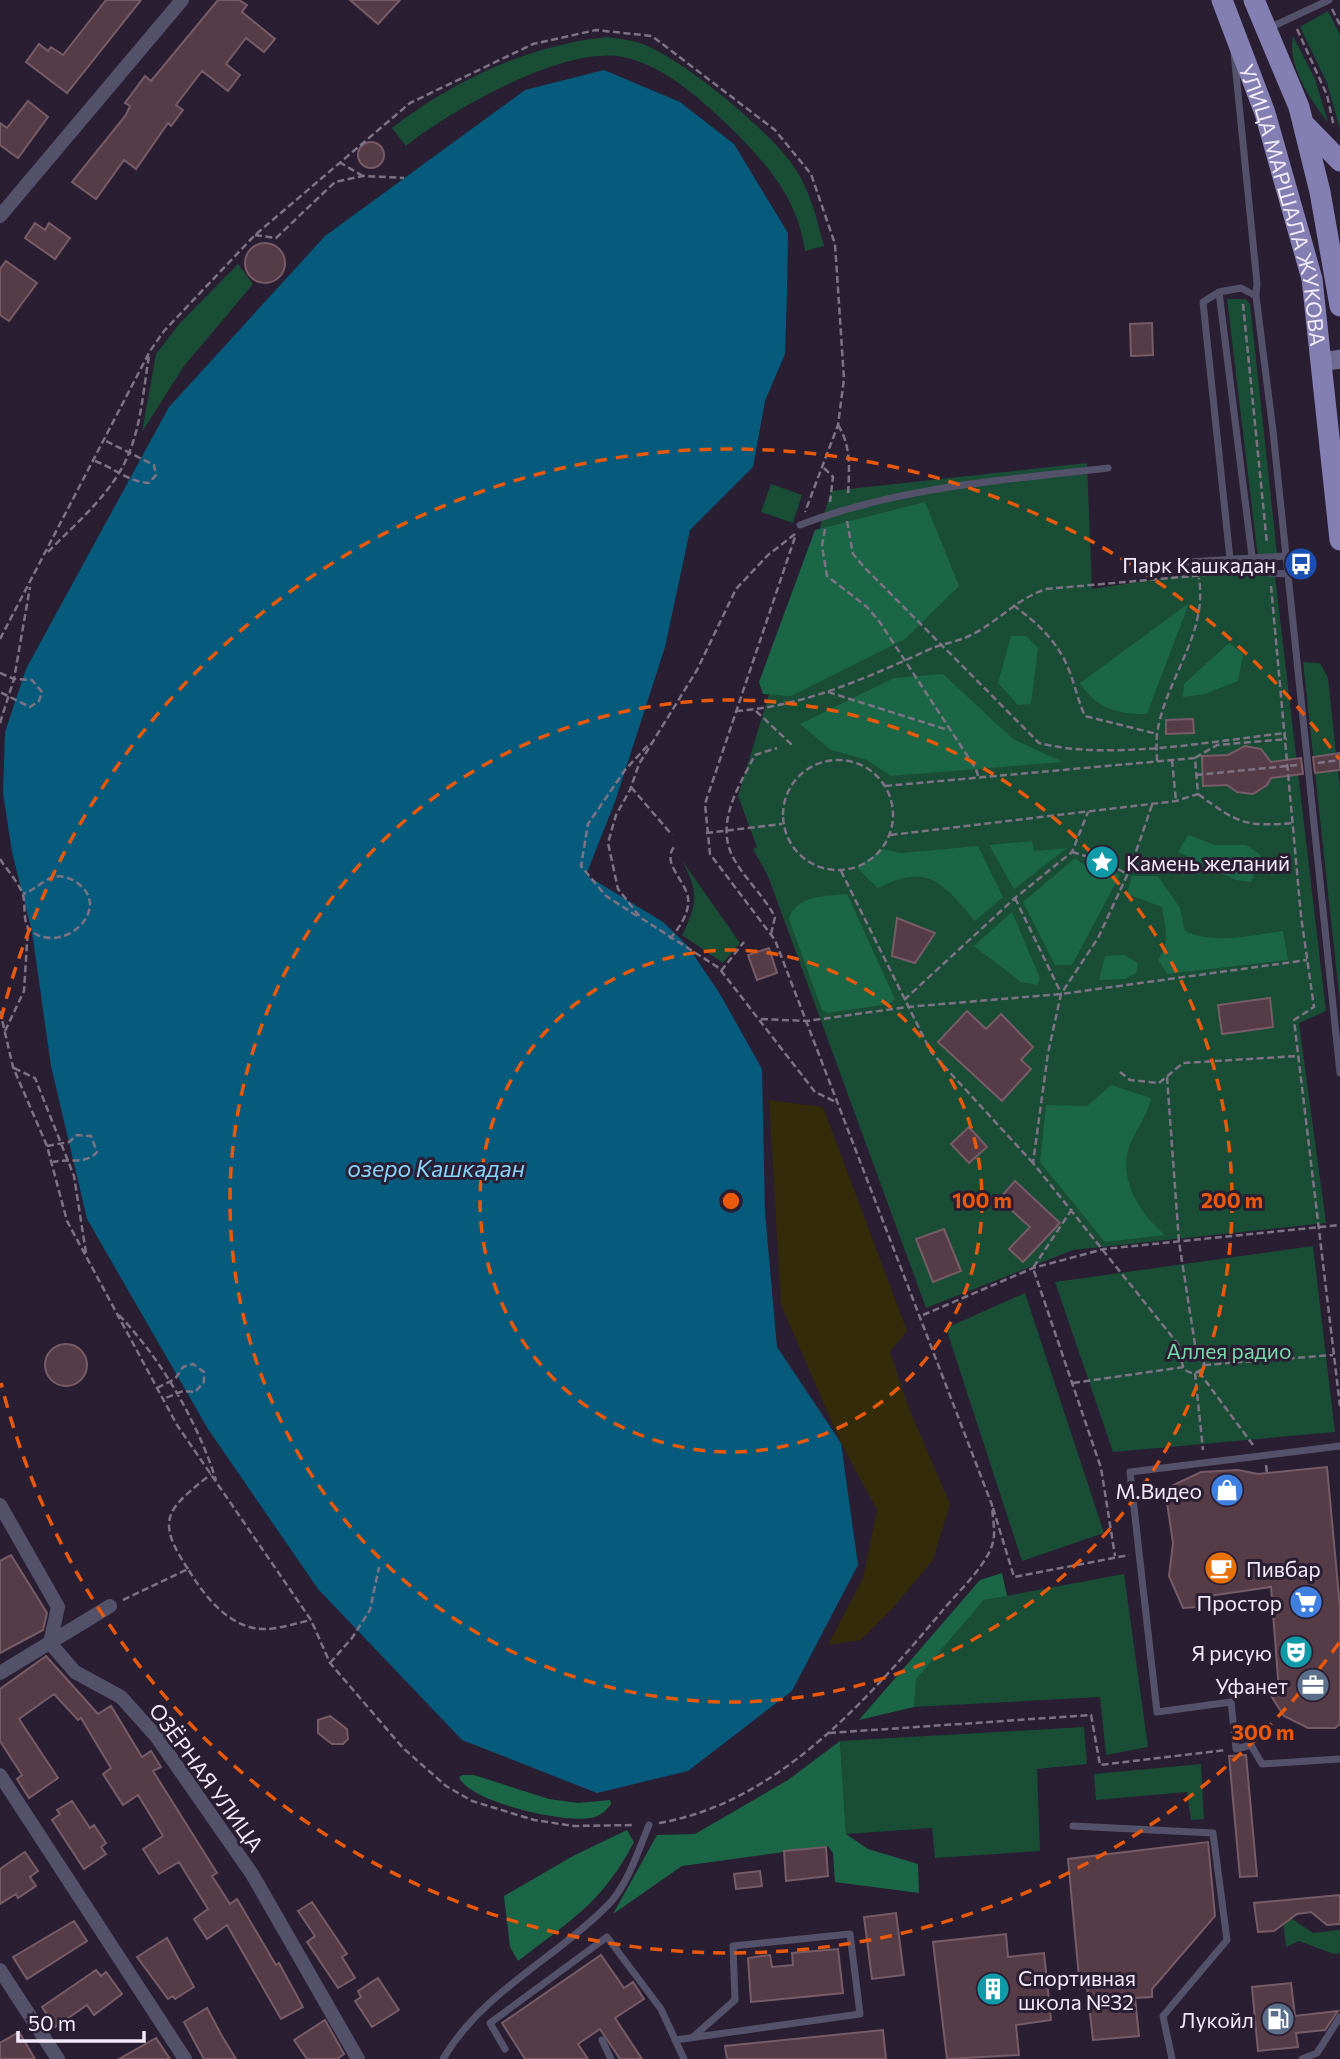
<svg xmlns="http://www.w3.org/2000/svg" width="1340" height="2059" font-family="Commissioner,sans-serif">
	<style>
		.green { fill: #194d36 }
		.forest { fill: #1b6647 }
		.sand { fill: #332b0a }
		.water { fill: #065a7c }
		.building { fill: #553c47; stroke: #775c67; stroke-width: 2 }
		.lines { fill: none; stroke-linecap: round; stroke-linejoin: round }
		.path { stroke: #7e7385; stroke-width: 2.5; stroke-dasharray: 7 3.5; stroke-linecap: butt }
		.lane { stroke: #54526b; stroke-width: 7 }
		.street { stroke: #54526b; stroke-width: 14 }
		.secondary { stroke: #6f6c93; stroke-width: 19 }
		.primary { stroke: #847fb2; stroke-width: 21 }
		.ring { fill: none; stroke: #e8590c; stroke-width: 3.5; stroke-dasharray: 12 9 }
		.labels { text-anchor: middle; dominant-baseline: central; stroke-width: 6; stroke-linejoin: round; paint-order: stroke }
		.street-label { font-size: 21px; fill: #f3ebf9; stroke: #2a1e32 }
		.poi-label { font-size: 21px; fill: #f3ebf9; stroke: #2a1e32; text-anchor: end }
		.park-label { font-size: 21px; fill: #76dbaa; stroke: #2a1e32 }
		.water-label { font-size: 23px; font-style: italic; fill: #87d4fd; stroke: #2a1e32 }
		.centre { fill: #e8590c; stroke: #2a1e32; stroke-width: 3.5 }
		.ring-label { font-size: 21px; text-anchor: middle; font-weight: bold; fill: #e8590c; stroke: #2a1e32; stroke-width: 6; stroke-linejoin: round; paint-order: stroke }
	</style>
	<rect width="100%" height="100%" fill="#2a1e32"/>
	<path class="green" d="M1328 11 1340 35V129L1327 83 1300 27Z
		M1293 36 1315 79 1328 122C1310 100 1287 65 1293 36Z
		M608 37C620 39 633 40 645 45 684 60 774 134 796 170 811 193 817 220 824 246L805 251C798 201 771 169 737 134 706 104 667 66 623 57 565 45 451 110 406 146L392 128C452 81 531 44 608 37Z
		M238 264 253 284 184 366 142 432 156 354 180 323Z
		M1227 299H1246L1250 304 1278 563 1269 570 1259 566Z
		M1087 463 1092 589 1189 574 1275 576 1326 1011 1299 1023 1326 1223 1073 1250 926 1308 768 876 753 849 757 847 738 796 831 491Z
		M771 484 802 495 793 523 761 512Z
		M1303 662 1320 663 1328 678 1340 790V1003Z
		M681 859 740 943 723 963 682 935C698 903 699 891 681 859Z
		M1313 1246 1335 1432 1113 1452 1055 1282Z
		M1025 1293 1104 1533 1022 1561 946 1328Z
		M1124 1574 1148 1747 1106 1755 1100 1697 914 1707 915 1679 984 1600Z
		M1084 1727 1087 1764 1037 1769 1040 1851 935 1858 932 1828 846 1834 840 1741Z
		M1201 1764 1204 1819 1191 1820 1187 1792 1096 1800 1094 1774Z
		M1282 1912 1313 1933 1340 1930V1953L1334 1954 1299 1941 1286 1947Z"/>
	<path class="forest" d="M925 502 959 586 905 639 791 696 763 694 759 682 815 530Z
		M1189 603 1147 714C1119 715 1095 708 1080 683Z
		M1011 636H1026L1038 648 1031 704 1018 705 998 683Z
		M1229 643 1243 654 1238 681 1205 694 1183 697 1184 684Z
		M943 674 1013 739 1063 762 891 776 867 760 831 750 800 724 894 678Z
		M1188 835 1215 845H1246L1261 855 1251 882 1236 880 1178 852Z
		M1032 841 1034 851 1067 848 1014 889 989 845Z
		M978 846 1003 897 975 921C943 883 928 862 878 888L857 868 882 849 901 853Z
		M1075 858 1099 875 1112 870 1120 875 1072 965H1055L1023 902Z
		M1132 876H1158L1180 908 1185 931C1214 945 1252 935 1283 931L1288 960 1167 974 1158 959C1171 942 1165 927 1162 907L1127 894Z
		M847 894 895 999 889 1004 827 1013 822 1010 789 919C796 895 826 896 847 894Z
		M1012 912 1040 978 1037 985 1021 982 974 946Z
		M1124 955 1138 963 1136 973 1125 979 1099 980 1105 956Z
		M1111 1085 1151 1098C1148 1114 1140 1123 1133 1138 1114 1174 1138 1212 1165 1235L1105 1242 1040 1162 1046 1105 1087 1106Z
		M1002 1573 1007 1596 984 1600 916 1679 914 1707 859 1720 980 1580Z
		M840 1741 846 1834 868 1849 918 1864 919 1893 835 1882 833 1853 828 1846 682 1866 613 1914 657 1835 695 1834 788 1780Z
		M463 1775H474L549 1799 578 1803 610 1800 611 1804C606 1811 599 1817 590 1818 564 1823 469 1802 459 1777Z
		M627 1830 634 1842C603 1902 570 1921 518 1961L510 1947 504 1896 573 1856Z"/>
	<path class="sand" d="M769 1100 823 1107 907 1331 890 1352 910 1411 950 1504 933 1560 892 1609 861 1640 828 1645 863 1578 877 1510 841 1443 781 1305Z"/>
	<path class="water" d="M604 70 680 102 734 144 788 233 787 294 785 354 765 401 753 467 690 530 665 647 616 799 586 875 663 922 687 945 720 994 762 1069 765 1213 777 1347 841 1443 858 1565 792 1691 688 1771 597 1793 462 1740 318 1589 208 1429 87 1219 51 1066 32 932 12 852 3 793 5 732 26 669 169 407 325 236 525 90Z"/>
	<path class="building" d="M106 0H141L67 93 26 62 39 44 48 51 51 47 63 55Z
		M218 0H239L247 5 242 12 275 39 264 52 246 38 226 64 240 75 228 91 202 71 176 105 183 110 171 126 168 123 136 169 124 160 96 199 72 182 126 115 130 106 125 103 145 76 151 81Z
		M350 0H400L378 24Z
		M28 101 48 117 18 158 0 145V123L7 128Z
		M358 155a13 13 0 1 1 26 0a13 13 0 1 1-26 0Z
		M35 223 45 230 49 223 70 238 55 259 25 238Z
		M245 263a20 20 0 1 1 40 0a20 20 0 1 1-40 0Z
		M6 261 37 283 9 321 0 315V269Z
		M1152 323 1153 355 1131 356 1130 324Z
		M1193 719 1194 733 1166 734V720Z
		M1245 746 1261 749 1271 762 1301 758 1303 774 1271 778 1267 785 1253 794 1237 792 1227 785 1203 786 1202 756 1228 755Z
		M1340 753V770L1315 773 1313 757Z
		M897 918 935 933 915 963 892 956Z
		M769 948 777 973 757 980 748 955Z
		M1270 998 1273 1027 1222 1034 1218 1005Z
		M967 1011 986 1029 1001 1014 1033 1047 1021 1060 1031 1069 1002 1101 938 1042Z
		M969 1127 987 1147 969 1163 951 1144Z
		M1015 1181 1060 1223 1023 1262 1009 1249 1030 1227 999 1199Z
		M944 1229 961 1271 933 1282 916 1239Z
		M45 1365a21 21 0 1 1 42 0a21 21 0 1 1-42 0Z
		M1327 1467 1340 1608V1724L1335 1728H1308L1284 1716 1268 1691H1279L1271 1587 1202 1597 1198 1607 1183 1608 1169 1576 1173 1543 1165 1489 1201 1472 1238 1470 1258 1474Z
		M11 1555 47 1613 43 1630 0 1653V1561Z
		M46 1656 98 1714 111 1706 142 1757 151 1751 161 1767 153 1771 217 1873 212 1876 230 1904 237 1899 276 1965 279 1963 303 2007 281 2019 227 1925 207 1939 194 1919 208 1909 179 1862 159 1874 143 1849 163 1836 138 1795 123 1805 103 1774 111 1768 81 1718 78 1720 54 1694 19 1719 58 1778 29 1798 17 1779 22 1775 0 1741V1689Z
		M330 1716 347 1729 348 1739 343 1744H332L318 1733V1720Z
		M1246 1755 1257 1876 1240 1877 1229 1756Z
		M72 1801 90 1828 94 1825 106 1843 101 1847 106 1854 84 1869 52 1820 60 1814 57 1810Z
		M1208 1842 1215 1916 1152 1989V1997L1135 1998 1139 2036 1093 2040 1087 1987 1080 1988 1068 1859Z
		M826 1847 828 1876 786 1881 784 1851Z
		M25 1852 38 1871 30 1877 36 1886 18 1898 16 1894 0 1904V1869Z
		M760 1871 762 1886 736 1889 734 1874Z
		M1340 1895V1924L1327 1925 1311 1912 1297 1914 1274 1931 1258 1932 1254 1903Z
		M312 1902 347 1954 342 1957 355 1978 338 1988 307 1942 315 1936 298 1911Z
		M896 1913 904 1975 872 1979 864 1917Z
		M74 1921 87 1941 27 1979 13 1957Z
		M1006 1934 1008 1957 1044 1953 1051 2020 1016 2025 1019 2055 947 2059 933 1942Z
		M167 1938 194 1987 175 1999 173 1996 168 1999 137 1957Z
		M838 1949 843 1993 751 2002 748 1958 770 1955 772 1967 793 1965 792 1953Z
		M601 1955 624 1988 633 1982 644 1999 615 2018 642 2059H620L600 2029 578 2044 588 2059H525L502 2023Z
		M96 1970 101 1976 106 1972 122 1994 94 2015 87 2005 55 2027 42 2007Z
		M378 1978 399 2010 372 2027 355 2001 361 1997 358 1991Z
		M1291 1983 1295 2016 1338 2011 1325 2030 1296 2033 1298 2047 1258 2051 1252 1987Z
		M207 2008 222 2036 236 2059H204L199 2050 184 2022Z
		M325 2020 344 2054 337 2059H307L294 2040Z
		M883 2030 886 2059H727L725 2046Z
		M19 2032 35 2059H0V2043Z
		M156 2038 170 2059H119Z"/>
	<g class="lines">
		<path class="path" d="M1332 9 1340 25
			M1297 29 1327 95 1334 127
			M339 162 363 176
			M255 235 276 238 335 182 363 176 404 178
			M1243 304 1267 544
			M838 425C852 447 849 471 848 496
			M95 461C114 468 129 482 149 483L156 475 154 465 104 440
			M824 468 833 477 830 502
			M847 521 853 554 864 567 1039 743C1109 761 1213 741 1286 733
			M825 529 822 546 827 576 867 607 879 621 976 769 979 779
			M795 534 768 555 736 589 697 670 639 764 630 790 616 815 608 843 618 889 641 918 719 968 815 1092 838 1103
			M48 552C75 524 108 497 125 462 141 430 143 391 149 356
			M1271 586 1301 916 1314 1007 1294 1020 1340 1406
			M1013 605C1036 622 1054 638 1066 663 1074 680 1077 699 1085 716L1157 734
			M0 639 150 351 164 331 255 235 410 103 533 44 596 30 652 36 775 130 811 174 835 244 844 379 838 425 805 512
			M0 673 14 679 32 680 42 692 39 701 30 707 0 692
			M828 692 948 730
			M736 711C805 706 866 678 928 650 941 644 956 642 969 636 997 623 1016 599 1046 589L1227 573
			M756 711 792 745
			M0 723 14 679 30 587
			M1195 758 1217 745 1287 739
			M783 815a55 55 0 1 1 110 0a55 55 0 1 1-110 0Z
			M1172 760 1176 801
			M1157 761C1157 753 1156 743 1157 734 1165 679 1208 635 1199 578
			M1318 763 1340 760
			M1196 775 1297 765
			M885 786 1195 758 1198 794 1176 801 890 835
			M631 787 672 835
			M1198 794C1238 823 1243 827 1294 823
			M1152 805 1130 869 1098 938 1061 994 1048 1053 1033 1163 1186 1354
			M706 833 782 824
			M1072 852 1092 858
			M1093 862a8 8 0 1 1 16 0a8 8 0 1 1-16 0Z
			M0 859C7 870 19 883 23 895 26 906 22 924 31 931 63 956 115 908 76 882 70 878 62 875 55 877 45 878 34 891 23 894
			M1109 864 1127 874
			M841 871 931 1052 1033 1163
			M1015 898 1061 993
			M637 916 606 896 581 866 588 824 625 770 650 743
			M771 934 775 917C764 896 745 879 734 859 714 824 739 786 755 755L777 748
			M670 939C679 928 690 913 688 898 686 881 660 862 675 846
			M721 971 744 942
			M904 1000 1015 898 1072 852 1088 812
			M0 1011 13 1067 47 1146 67 1221 177 1425 311 1620 330 1663 403 1748 446 1786 472 1801 534 1820 574 1826 635 1825
			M761 1019 807 1021 907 1007 1061 994 1307 960
			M5 1031 24 991 28 927
			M14 1068 35 1078 74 1176 86 1253
			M1120 1072 1130 1080 1159 1083 1183 1063 1298 1056
			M1167 1077 1179 1242 1196 1351
			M47 1146 69 1142 77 1135 91 1136 97 1152C86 1165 68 1158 53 1162
			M1072 1209 1033 1268 1101 1468 1115 1556
			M119 1315C162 1360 197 1421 216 1480
			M923 1315 1033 1268 1104 1249 1340 1225
			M1182 1362a11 11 0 1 1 22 0a11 11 0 1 1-22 0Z
			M1204 1365 1333 1355
			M1199 1372 1253 1445
			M1195 1373 1203 1450
			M1073 1383 1184 1367
			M157 1388 175 1379 183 1367 193 1364 204 1372V1382L195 1392 183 1391 163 1399
			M1266 1465 1267 1473
			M993 1508 1014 1577 1129 1555
			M188 1569C154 1518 168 1509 211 1474
			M123 1600 188 1569C205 1597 231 1631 268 1629 282 1628 297 1623 311 1620
			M330 1663 352 1638 370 1610 379 1567
			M829 1733 1091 1715 1100 1765 1226 1750
			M659 1823C778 1803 869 1698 943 1610 957 1593 988 1564 993 1542 996 1531 992 1516 992 1505L775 940 710 854 705 804 795 537"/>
		<path class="lane" d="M1269 28 1329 0
			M1234 53 1257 283 1256 296 1241 288 1219 292 1254 572 1288 574
			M1219 292 1203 302 1230 559
			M1256 296 1273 431 1340 1073
			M800 525C899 487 1003 480 1108 468
			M1188 562 1286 556
			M1340 1446 1130 1472 1157 1712 1231 1702 1236 1749 1251 1745 1262 1764 1340 1759
			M1073 1826 1213 1833 1227 1940 1163 2016 1172 2059
			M602 2040 611 2059
			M675 2040 860 2014 850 1934 733 1946 735 2000 693 2037
			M505 2049 490 2023 607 1937 661 2009 684 2059
			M443 2059C482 1992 555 1959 607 1906 628 1885 638 1851 649 1825
			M1302 2059 1317 2053 1340 2017"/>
		<path class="street" d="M0 216 182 0
			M0 1505 58 1607 50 1643 75 1672 121 1697 156 1736 252 1874 358 2059
			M0 1673 110 1606
			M0 1775 185 2059
			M0 1970 58 2059"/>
		<path class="secondary" d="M1322 362 1340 359"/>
		<g class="primary">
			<path id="s1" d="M1222 0 1265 113 1312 279 1340 540"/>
			<path d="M1254 0 1299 107 1320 192 1340 306"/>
			<path d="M1305 125 1340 161"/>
		</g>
	</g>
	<g class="ring">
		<circle cx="731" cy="1201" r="251"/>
		<circle cx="731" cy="1201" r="501"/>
		<path d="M1339 1643A752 752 0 0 1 1 1383M1 1019A752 752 0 0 1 1339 759"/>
	</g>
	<defs>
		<symbol id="bus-disc" viewBox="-11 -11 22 22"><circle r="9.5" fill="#1a4fb4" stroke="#2a1e32"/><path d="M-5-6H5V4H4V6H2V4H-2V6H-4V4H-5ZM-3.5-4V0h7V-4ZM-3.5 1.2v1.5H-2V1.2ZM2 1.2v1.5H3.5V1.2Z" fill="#fff"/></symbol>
		<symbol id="sight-disc" viewBox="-11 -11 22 22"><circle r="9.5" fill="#0f9aa8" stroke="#2a1e32"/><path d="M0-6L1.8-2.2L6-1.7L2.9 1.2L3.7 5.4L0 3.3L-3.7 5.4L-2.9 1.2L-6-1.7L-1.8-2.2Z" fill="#fff"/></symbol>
		<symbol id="shop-disc" viewBox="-11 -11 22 22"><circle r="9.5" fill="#3f7fe0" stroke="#2a1e32"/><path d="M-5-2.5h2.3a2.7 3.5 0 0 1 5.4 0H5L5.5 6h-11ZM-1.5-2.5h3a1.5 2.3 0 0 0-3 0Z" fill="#fff"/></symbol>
		<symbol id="cafe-disc" viewBox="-11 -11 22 22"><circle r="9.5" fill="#e8710a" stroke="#2a1e32"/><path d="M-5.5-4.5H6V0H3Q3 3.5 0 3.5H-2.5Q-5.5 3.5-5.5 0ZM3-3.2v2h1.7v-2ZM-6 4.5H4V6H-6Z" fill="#fff"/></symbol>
		<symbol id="supermarket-disc" viewBox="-11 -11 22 22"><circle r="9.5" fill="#3f7fe0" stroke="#2a1e32"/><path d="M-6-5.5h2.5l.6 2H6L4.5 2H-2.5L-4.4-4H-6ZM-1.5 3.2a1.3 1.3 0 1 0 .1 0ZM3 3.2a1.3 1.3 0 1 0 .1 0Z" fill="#fff"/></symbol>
		<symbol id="theatre-disc" viewBox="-11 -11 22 22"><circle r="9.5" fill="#0f9aa8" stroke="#2a1e32"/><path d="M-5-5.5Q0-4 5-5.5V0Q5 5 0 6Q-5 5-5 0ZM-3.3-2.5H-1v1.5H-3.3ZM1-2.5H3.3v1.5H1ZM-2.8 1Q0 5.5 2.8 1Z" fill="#fff"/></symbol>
		<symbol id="office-disc" viewBox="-11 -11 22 22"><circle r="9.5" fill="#5c6f8a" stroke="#2a1e32"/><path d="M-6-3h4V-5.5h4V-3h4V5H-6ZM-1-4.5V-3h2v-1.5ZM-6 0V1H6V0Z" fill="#fff"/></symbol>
		<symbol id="building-disc" viewBox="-11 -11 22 22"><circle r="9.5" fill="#0f9aa8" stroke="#2a1e32"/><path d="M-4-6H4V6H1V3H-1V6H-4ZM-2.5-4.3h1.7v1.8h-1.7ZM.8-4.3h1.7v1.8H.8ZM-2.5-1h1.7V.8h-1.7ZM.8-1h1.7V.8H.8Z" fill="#fff"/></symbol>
		<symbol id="fuel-disc" viewBox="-11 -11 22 22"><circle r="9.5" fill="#5c6f8a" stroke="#2a1e32"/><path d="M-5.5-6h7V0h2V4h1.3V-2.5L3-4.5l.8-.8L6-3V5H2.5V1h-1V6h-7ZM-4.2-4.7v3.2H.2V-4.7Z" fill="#fff"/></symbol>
	</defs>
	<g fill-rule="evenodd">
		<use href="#bus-disc" x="1282" y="545" width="38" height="38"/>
		<use href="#sight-disc" x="1083" y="843" width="38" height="38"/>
		<use href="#shop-disc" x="1208" y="1471" width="38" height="38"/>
		<use href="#cafe-disc" x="1202" y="1549" width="38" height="38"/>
		<use href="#supermarket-disc" x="1287" y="1583" width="38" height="38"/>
		<use href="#theatre-disc" x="1277" y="1633" width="38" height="38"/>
		<use href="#office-disc" x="1294" y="1666" width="38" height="38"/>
		<use href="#building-disc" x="974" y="1970" width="38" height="38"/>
		<use href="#fuel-disc" x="1259" y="2000" width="38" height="38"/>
	</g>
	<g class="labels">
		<g class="street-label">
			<text stroke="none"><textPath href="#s1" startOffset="215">УЛИЦА МАРШАЛА ЖУКОВА</textPath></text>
			<text transform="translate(207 1777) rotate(54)">ОЗЁРНАЯ УЛИЦА</text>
		</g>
		<g class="poi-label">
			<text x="1276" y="564">Парк Кашкадан</text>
			<text x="1126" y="862" text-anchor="start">Камень желаний</text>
			<text x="1202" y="1490">М.Видео</text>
			<text x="1246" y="1568" text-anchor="start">Пивбар</text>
			<text x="1282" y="1602">Простор</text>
			<text x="1272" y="1652">Я рисую</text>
			<text x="1288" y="1685">Уфанет</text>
			<text x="1018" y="1977" text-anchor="start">Спортивная<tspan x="1018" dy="24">школа №32</tspan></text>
			<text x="1254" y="2019">Лукойл</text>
		</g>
		<g class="park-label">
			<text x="1229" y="1350">Аллея радио</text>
		</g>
		<g class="water-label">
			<text x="436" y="1168">озеро Кашкадан</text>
		</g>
	</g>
	<circle cx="731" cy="1201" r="10" class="centre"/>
	<g class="ring-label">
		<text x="982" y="1208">100 m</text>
		<text x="1232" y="1208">200 m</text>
		<text x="1263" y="1740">300 m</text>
	</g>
	<path d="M18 2031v10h126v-10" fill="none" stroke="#f3ebf9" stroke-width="3.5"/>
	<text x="28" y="2031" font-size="21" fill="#f3ebf9" stroke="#2a1e32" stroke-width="5" paint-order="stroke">50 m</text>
</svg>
